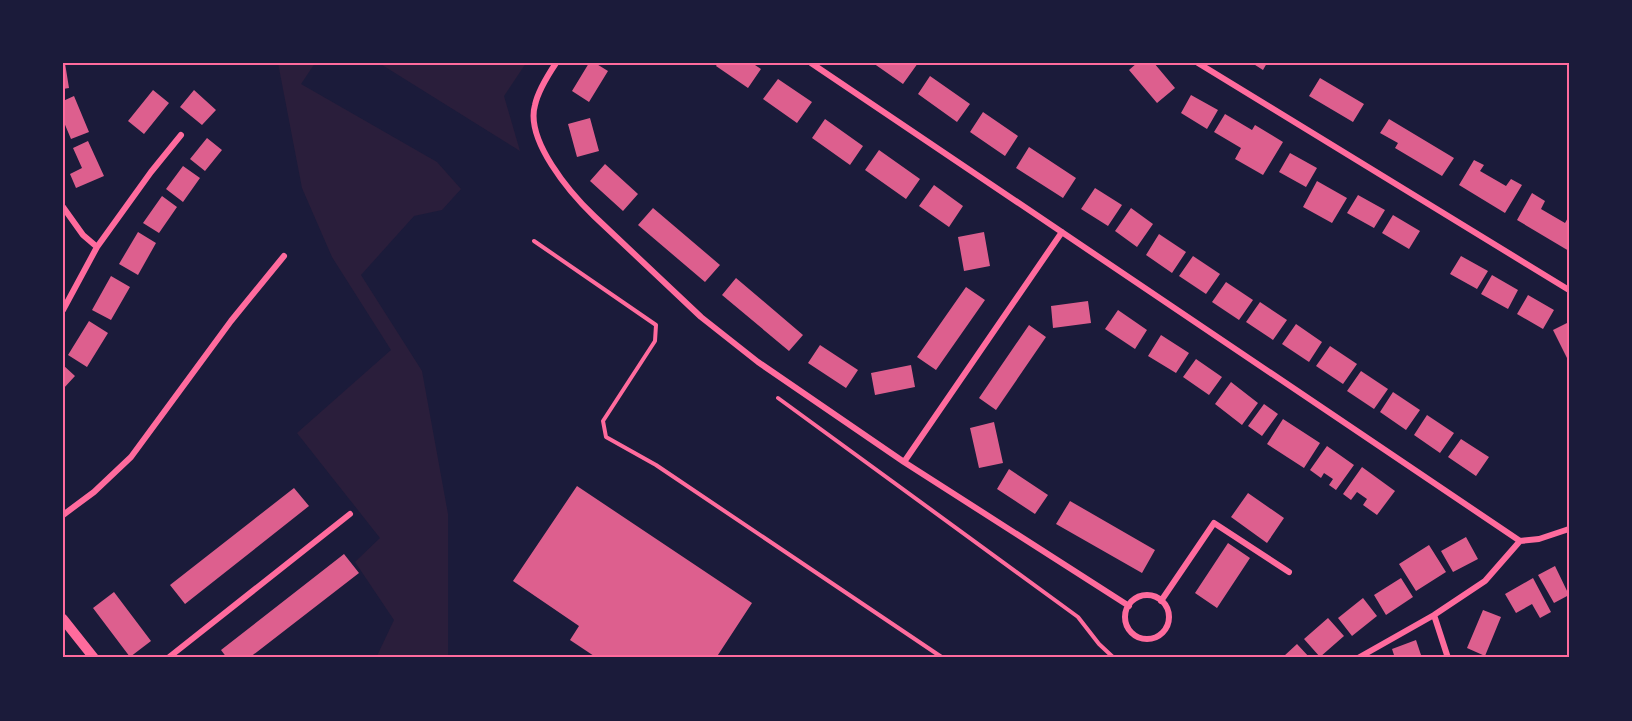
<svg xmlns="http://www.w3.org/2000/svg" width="1632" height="721" font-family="Inter,sans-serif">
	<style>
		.green { fill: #2a1e3b }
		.building { fill: #dd5f8e }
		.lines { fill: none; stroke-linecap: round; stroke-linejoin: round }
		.path { stroke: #ff6b9d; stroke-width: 4 }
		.service { stroke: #ff6b9d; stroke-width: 4 }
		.minor { stroke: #ff6b9d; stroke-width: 6 }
		.tertiary { stroke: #ff6b9d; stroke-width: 10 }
		.neatline { fill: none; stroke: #ff6b9d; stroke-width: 2 }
	</style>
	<rect width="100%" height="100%" fill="#1b1b3a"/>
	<path class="green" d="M278 63H315L301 84 437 162 461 189 442 210 414 216 361 275 422 371 448 514V658H376L394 620 355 562 380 538 297 433 391 350 332 257 302 188Z
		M379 63H526L504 96 520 151Z"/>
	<path class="building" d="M63 63H65L69 88 63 89Z
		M589 63H595L608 71 589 102 572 91Z
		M718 63H752L761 69 748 88 716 66Z
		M873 63H918L903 84Z
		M1137 63H1154L1175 88 1157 103 1129 70Z
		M1252 63H1267L1263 70Z
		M930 76 970 104 957 122 918 94Z
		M1320 78 1364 104 1353 122 1309 96Z
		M778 79 812 102 797 123 763 99Z
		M153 90 169 103 144 134 128 121Z
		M194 90 216 110 202 125 180 107Z
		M1191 95 1218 110 1207 129 1181 113Z
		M74 96 89 132 71 139 63 120V101Z
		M983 112 1018 136 1005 156 970 132Z
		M1225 114 1252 130 1255 125 1283 142 1263 175 1235 159 1241 148 1214 132Z
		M590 118 599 151 577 157 568 124Z
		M825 119 863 146 850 165 812 138Z
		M1389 119 1454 158 1442 176 1395 148 1398 143 1380 133Z
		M207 138 222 150 205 171 190 159Z
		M88 141 104 176 76 188 70 174 82 168 73 148Z
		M1029 147 1076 178 1063 198 1016 168Z
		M879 150 920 179 906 199 865 170Z
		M1290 153 1317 168 1306 187 1279 172Z
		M1474 160 1484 165 1480 171 1506 186 1511 179 1522 185 1505 213 1459 185Z
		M605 164 638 194 623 211 590 181Z
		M183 166 200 178 183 202 166 189Z
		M1317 181 1347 198 1332 223 1303 207Z
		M934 185 963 206 949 227 919 206Z
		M1095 188 1122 205 1108 226 1081 209Z
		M1532 193 1545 201 1541 209 1565 223 1569 216V251L1517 220Z
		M1358 195 1385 210 1374 228 1347 213Z
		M162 196 177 207 159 233 143 223Z
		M653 208 720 265 705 282 638 225Z
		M1131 208 1153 224 1137 247 1115 231Z
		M1393 215 1420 231 1409 249 1382 233Z
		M138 232 156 243 138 275 119 264Z
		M984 232 990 266 964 271 958 237Z
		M1159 234 1186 252 1172 273 1146 255Z
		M1193 256 1220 274 1206 294 1179 276Z
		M1461 256 1488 271 1477 289 1450 274Z
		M1492 275 1518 290 1508 309 1481 294Z
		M111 276 130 287 111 320 92 310Z
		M736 278 803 335 789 351 722 295Z
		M1226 282 1253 300 1239 320 1212 302Z
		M966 287 985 300 936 370 917 357Z
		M1528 295 1554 310 1543 329 1517 314Z
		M1088 301 1091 323 1053 328 1051 306Z
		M1260 302 1287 320 1273 340 1246 322Z
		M1118 310 1147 330 1135 349 1105 329Z
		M89 321 108 333 87 367 68 355Z
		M1569 322V357L1567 358 1553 330Z
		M1296 324 1322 342 1309 362 1282 344Z
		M1029 325 1046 337 996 410 979 398Z
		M1161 335 1189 353 1176 373 1148 356Z
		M820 345 858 370 846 388 808 363Z
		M1330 346 1357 364 1343 384 1316 366Z
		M1196 359 1222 377 1209 395 1183 377Z
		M63 365 75 376 63 389Z
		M911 365 915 387 875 395 871 373Z
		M1361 371 1388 389 1374 409 1347 391Z
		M1231 382 1258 403 1242 425 1215 404Z
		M1393 392 1420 410 1406 430 1380 412Z
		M1264 404 1278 414 1262 436 1248 426Z
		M1427 415 1454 433 1440 453 1414 435Z
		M1283 419 1320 443 1304 468 1267 444Z
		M994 422 1003 463 979 468 970 428Z
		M1461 439 1489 457 1476 476 1448 457Z
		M1327 446 1354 465 1336 490 1329 485 1333 479 1324 473 1321 478 1310 470Z
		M1362 467 1395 491 1377 515 1363 505 1367 499 1357 492 1351 500 1343 494Z
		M1009 469 1048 495 1035 514 997 489Z
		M577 486 752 603 716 658H597L570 640 579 626 513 581Z
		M294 488 309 506 185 604 170 585Z
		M1248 493 1284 518 1267 543 1231 517Z
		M1070 501 1155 550 1142 573 1056 524Z
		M1466 537 1478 559 1453 572 1441 551Z
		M1228 543 1250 558 1217 608 1195 593Z
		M1429 545 1446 572 1416 591 1399 564Z
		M344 554 359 573 249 658H227L221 650Z
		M1555 566 1569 595 1554 603 1538 575Z
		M1401 578 1413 597 1386 615 1374 595Z
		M1533 578 1551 612 1540 618 1532 604 1516 613 1505 594Z
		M114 592 151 641 130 657 93 608Z
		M1363 598 1377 616 1352 636 1338 618Z
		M1483 610 1501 617 1485 656 1467 648Z
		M1328 618 1344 636 1320 657 1304 639Z
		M1416 640 1422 658H1395L1392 649Z
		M1297 644 1310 658H1287L1284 656Z"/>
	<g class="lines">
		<path class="path" d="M778 398 1078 617 1099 644 1114 658"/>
		<path class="service" d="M534 241 656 325 655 341 603 421 606 437 656 465 943 658"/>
		<path class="minor" d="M556 63C548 75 538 91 535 105 525 140 570 193 594 216L701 317 758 362 904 462 1129 606
			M811 63 1520 541
			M1198 63 1569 290
			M63 207 83 235 97 247
			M63 310 97 247 151 172 181 135
			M904 462 1062 232
			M63 515 94 492 131 457 231 321 284 256
			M1125 617a22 22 0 1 1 44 0a22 22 0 1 1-44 0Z
			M1161 601 1214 523 1289 572
			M1434 615 1448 658
			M168 658 350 514
			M1358 658 1434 615 1485 581 1520 541 1539 539 1569 529"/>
		<path class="tertiary" d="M63 619 94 658"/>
	</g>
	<rect width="1632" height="721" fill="none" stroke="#1b1b3a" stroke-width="129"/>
	<rect x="64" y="64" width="1504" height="592" class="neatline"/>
</svg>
